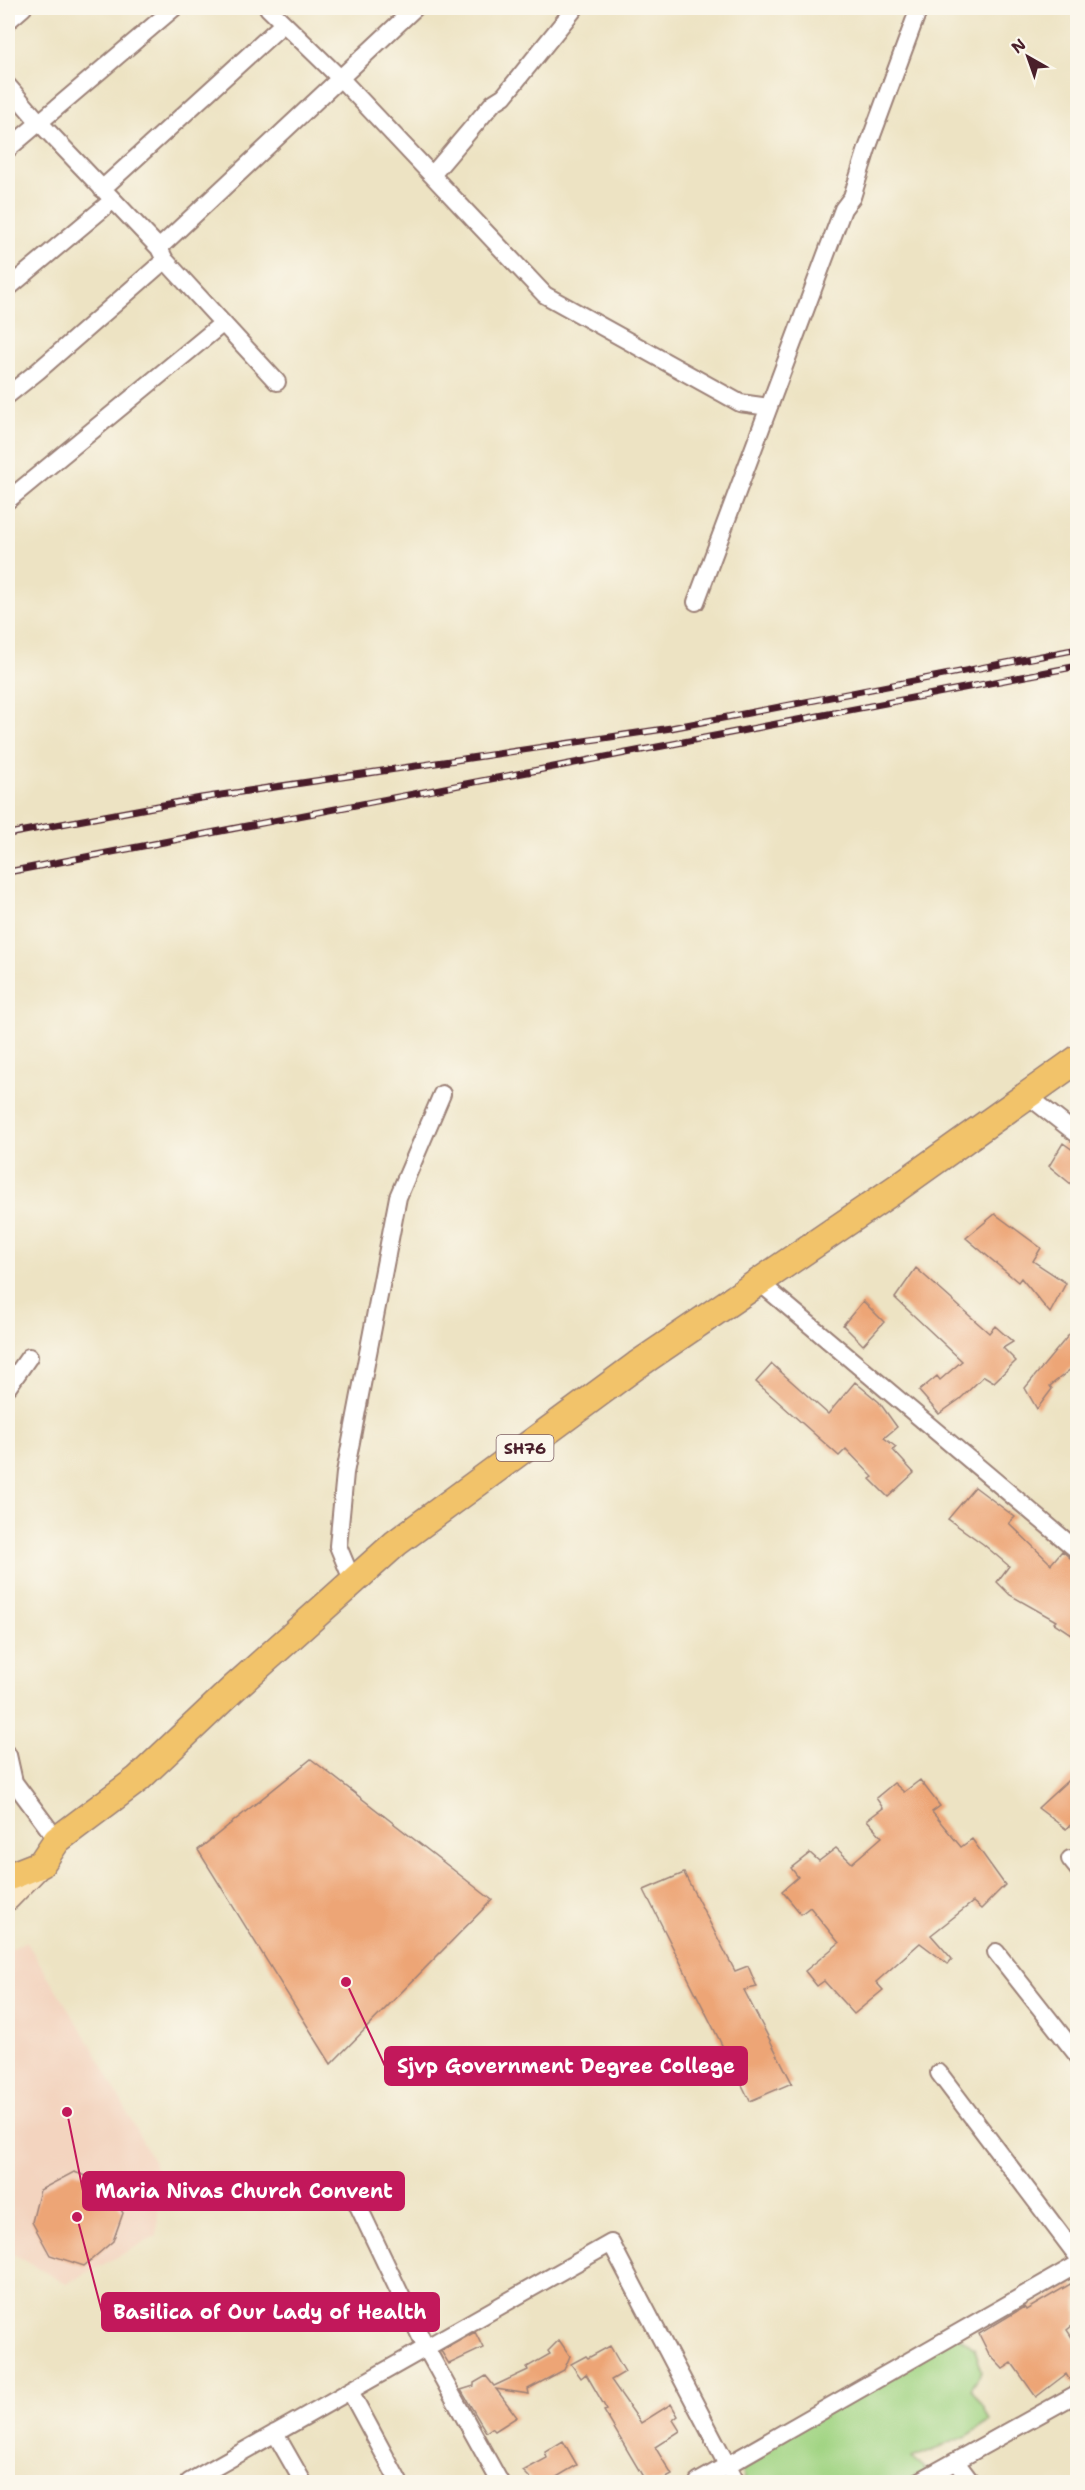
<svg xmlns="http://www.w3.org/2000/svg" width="1085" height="2490" font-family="'Shantell Sans',sans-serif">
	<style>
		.built { fill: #f3d4bf }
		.green { fill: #a1d483; stroke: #767a57; stroke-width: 1.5 }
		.building { fill: #eda576 }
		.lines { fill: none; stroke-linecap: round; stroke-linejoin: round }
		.street-casing { stroke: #9c8177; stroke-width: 20 }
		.secondary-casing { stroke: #9c8177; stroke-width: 27 }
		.primary-casing { stroke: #9c8177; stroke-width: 30 }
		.street { stroke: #fff; stroke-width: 16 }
		.secondary { stroke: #fae7c3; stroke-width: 24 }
		.primary { stroke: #f2c36a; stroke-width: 27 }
		.rail-casing { stroke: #4a1f2b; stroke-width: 7 }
		.rail { stroke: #fbf7ec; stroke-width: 4.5; stroke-dasharray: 14; stroke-linecap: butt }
		.labels { text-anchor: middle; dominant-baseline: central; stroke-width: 6; stroke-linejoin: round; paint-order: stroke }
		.shield { fill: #fbf7ec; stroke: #7f6065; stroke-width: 1.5 }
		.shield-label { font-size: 16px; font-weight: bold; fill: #4a1f2b }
		.leader { fill: none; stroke: #c2185b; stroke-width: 2 }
		.callout-dot { fill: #c2185b; stroke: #fbf7ec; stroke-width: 2 }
		.callout { fill: #c2185b; stroke: #c2185b; stroke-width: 2 }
		.callout-label { font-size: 20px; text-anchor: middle; font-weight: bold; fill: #fff }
	</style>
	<rect width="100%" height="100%" fill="#fbf7ec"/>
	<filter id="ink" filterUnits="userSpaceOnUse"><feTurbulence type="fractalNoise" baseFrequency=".0167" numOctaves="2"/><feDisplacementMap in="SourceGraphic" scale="12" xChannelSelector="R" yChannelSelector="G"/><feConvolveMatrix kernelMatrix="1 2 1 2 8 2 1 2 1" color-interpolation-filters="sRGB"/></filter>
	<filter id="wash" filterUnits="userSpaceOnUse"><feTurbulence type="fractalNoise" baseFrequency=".008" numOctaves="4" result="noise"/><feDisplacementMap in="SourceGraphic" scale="24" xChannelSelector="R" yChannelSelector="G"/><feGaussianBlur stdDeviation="1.35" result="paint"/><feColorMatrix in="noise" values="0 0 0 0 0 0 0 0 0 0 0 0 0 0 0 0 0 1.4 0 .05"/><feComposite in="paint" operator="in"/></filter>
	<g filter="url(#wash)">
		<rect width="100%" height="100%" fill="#ede3c3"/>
		<path class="built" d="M26 1941 94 2050 160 2175 157 2236 66 2284 8 2251V1951Z"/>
		<path class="green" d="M956 2334 975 2349 982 2372 971 2389 983 2406 990 2421 967 2436 912 2458 932 2475 903 2482H745L741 2469 783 2433Z"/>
		<g id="blocks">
			<path class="building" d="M1063 1143 1077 1153V1189L1049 1166Z
				M995 1214 1041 1248 1033 1261 1066 1283 1050 1313 1021 1278 1018 1282 966 1238Z
				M916 1268 989 1333 995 1326 1013 1342 1003 1348 1016 1361 994 1382 984 1376 960 1399 939 1414 919 1391 937 1376 940 1380 962 1361 895 1298Z
				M863 1301 884 1322 863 1345 843 1325Z
				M1077 1325V1364L1050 1386 1052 1389 1037 1409 1025 1388Z
				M772 1364 828 1414 855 1382 879 1402 897 1427 884 1438 896 1447 893 1450 914 1473 888 1497 870 1479 873 1477 846 1449 839 1456 756 1382Z
				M975 1487 1015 1517 1009 1523 1051 1564 1062 1551 1077 1564V1638L1054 1623 1056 1621 1010 1595 997 1582 1009 1566 983 1544 948 1519Z
				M311 1759 492 1900 331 2064 198 1850Z
				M1077 1772V1819L1066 1829 1038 1808Z
				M920 1780 940 1806 932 1812 961 1847 972 1839 1005 1885 981 1909 973 1902 931 1935 952 1959 948 1964 920 1943 876 1982 883 1990 854 2014 824 1981 817 1986 805 1971 839 1943 810 1907 801 1914 782 1891 798 1877 791 1868 810 1853 819 1861 836 1848 852 1863 882 1837 867 1820 883 1808 876 1798 894 1783 904 1792Z
				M684 1873 735 1971 748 1966 757 1987 744 1990 792 2083 750 2101 644 1890Z
				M74 2172 105 2182 123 2213 113 2241 84 2266 50 2255 32 2222 40 2190Z
				M1072 2283 1077 2292V2322L1067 2330 1077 2345V2383L1072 2384 1066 2374 1036 2397 1012 2363 1003 2369 989 2354 979 2334 1024 2307 1026 2310Z
				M475 2332 483 2348 449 2364 441 2351Z
				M559 2340 570 2356 564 2370 528 2389 529 2394 496 2389 517 2417 495 2431 492 2428 486 2432 461 2390 474 2386V2383L486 2376 494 2386 528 2370 527 2367 550 2354 548 2351Z
				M610 2346 625 2372 611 2380 641 2423 671 2404 678 2416 673 2420 680 2431 655 2447 672 2475 659 2482H646L604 2411 607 2410 586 2374 581 2378 571 2364 586 2356 588 2358Z
				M563 2441 577 2465 550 2481 547 2480 543 2482H534L523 2471 547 2458 545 2452Z"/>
		</g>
	</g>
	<g filter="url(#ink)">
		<use href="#blocks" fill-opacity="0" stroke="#9c8177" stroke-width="1.5"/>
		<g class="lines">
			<defs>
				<path id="street" d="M268 8 341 79 545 295 740 403 769 407
					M8 21 23 8
					M8 86 39 122 159 248 165 260 277 382
					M8 149 174 8
					M432 175 493 103 504 96 575 8
					M102 189 283 24
					M159 248 415 8
					M8 288 113 200
					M8 395 38 371 165 260
					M8 500 223 323
					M696 602 843 209 852 197 867 149 919 8
					M1027 1095 1078 1135
					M759 1282 1078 1551
					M8 1387 29 1357
					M353 1582 338 1546 345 1473 398 1197 442 1094
					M8 1755 14 1782 57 1840
					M1070 1859 1078 1869
					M996 1952 1078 2056
					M939 2073 1078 2257
					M353 2195 426 2348 500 2482
					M350 2391 399 2482
					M275 2433 303 2482
					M956 2462 971 2482
					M189 2482 611 2243 736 2482
					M698 2482 1078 2264
					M918 2482 1078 2393"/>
				<path id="secondary" d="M8 1898 41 1864"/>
				<path id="primary" d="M8 1877 41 1864 57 1840 138 1779 234 1688 396 1543 637 1365 897 1188 1078 1059"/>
			</defs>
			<use href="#street" class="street-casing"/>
			<use href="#secondary" class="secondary-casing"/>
			<use href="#primary" class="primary-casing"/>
			<use href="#street" class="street"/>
			<use href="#secondary" class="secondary"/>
			<use href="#primary" class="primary"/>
			<defs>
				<path id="rail" d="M8 834 201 798 671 728 1078 649
					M8 872 1078 666"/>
			</defs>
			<use href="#rail" class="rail-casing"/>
			<use href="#rail" class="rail"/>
		</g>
	</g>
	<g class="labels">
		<rect class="shield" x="496.5" y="1435" width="57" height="26" rx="4.5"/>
		<g class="shield-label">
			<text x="525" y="1448">SH76</text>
		</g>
	</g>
	<path class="leader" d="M346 1982L385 2066M67 2112L83 2191M77 2217L102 2312"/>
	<g class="callout-dot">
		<circle cx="346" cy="1982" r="6"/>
		<circle cx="67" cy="2112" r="6"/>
		<circle cx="77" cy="2217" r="6"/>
	</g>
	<g class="callout">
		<rect x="385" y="2047" width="362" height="38" rx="6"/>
		<rect x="83" y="2172" width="321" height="38" rx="6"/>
		<rect x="102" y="2293" width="337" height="38" rx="6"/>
	</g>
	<g class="callout-label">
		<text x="566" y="2073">Sjvp Government Degree College</text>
		<text x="244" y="2198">Maria Nivas Church Convent</text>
		<text x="270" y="2319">Basilica of Our Lady of Health</text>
	</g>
	<rect width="1085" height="2490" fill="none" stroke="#fbf7ec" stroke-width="30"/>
	<g transform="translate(1028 57) rotate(320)" stroke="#fbf7ec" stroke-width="4.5" paint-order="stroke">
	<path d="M0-4.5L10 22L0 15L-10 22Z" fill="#4a1f2b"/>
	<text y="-9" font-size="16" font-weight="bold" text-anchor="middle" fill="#4a1f2b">N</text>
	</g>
</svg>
